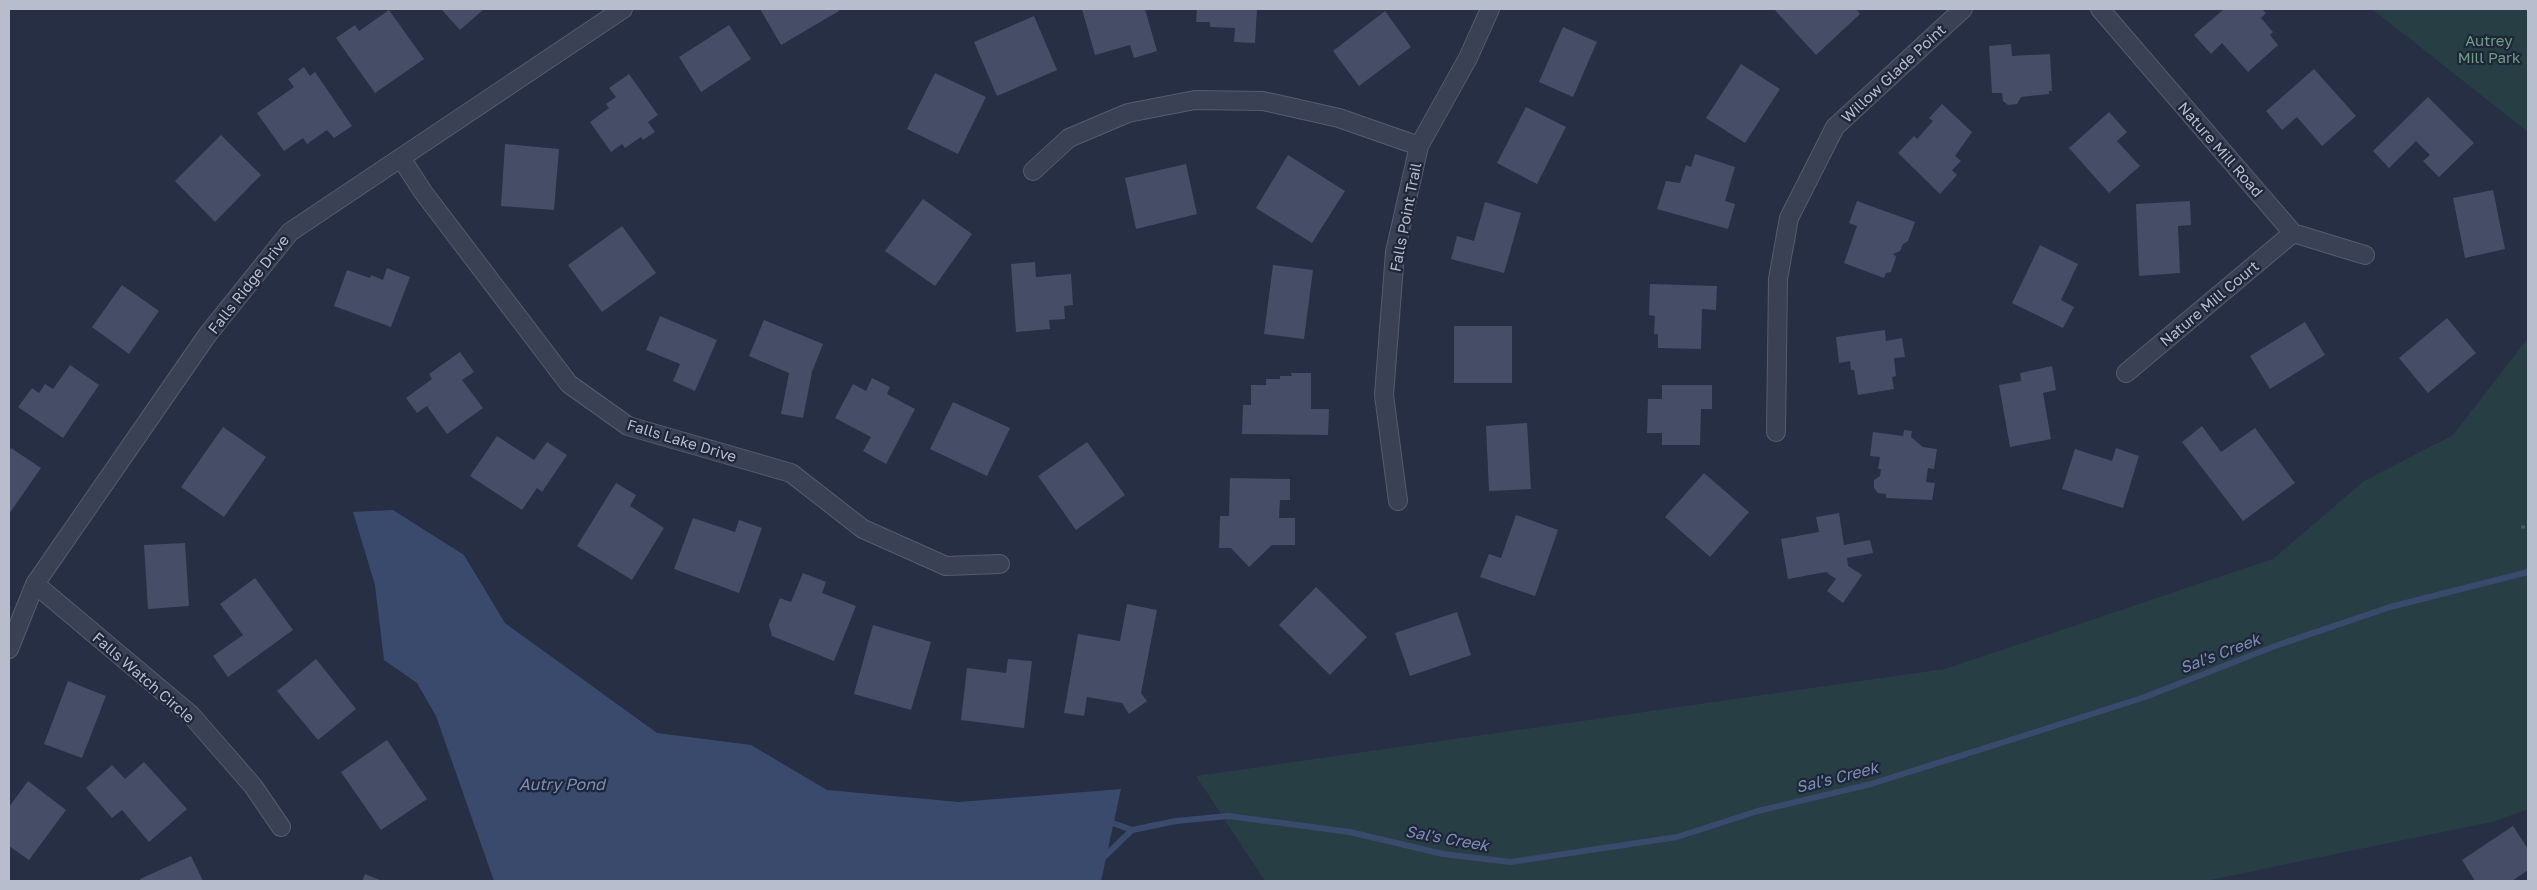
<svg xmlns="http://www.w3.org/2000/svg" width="2537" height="890" font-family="'Golos Text',sans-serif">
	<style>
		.green { fill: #283e45 }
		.water { fill: #3a4a6d }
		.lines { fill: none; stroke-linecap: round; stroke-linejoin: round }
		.stream { stroke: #3a4a6d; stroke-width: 6 }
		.building { fill: #454e66 }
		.street-casing { stroke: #565c6e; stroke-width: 20 }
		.path { stroke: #465b61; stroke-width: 3; stroke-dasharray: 4 4; stroke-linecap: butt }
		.street { stroke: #3a4154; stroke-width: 18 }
		.labels { text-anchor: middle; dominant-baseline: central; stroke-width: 4.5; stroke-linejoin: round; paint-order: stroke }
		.park-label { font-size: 15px; fill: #6e9f80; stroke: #1f2639 }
		.street-label { font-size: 15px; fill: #b8bdcd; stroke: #1f2639 }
		.water-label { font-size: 16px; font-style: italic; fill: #7d8eb5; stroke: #1f2639 }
	</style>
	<rect width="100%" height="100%" fill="#262f44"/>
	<path class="green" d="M2372 9H2528V132Z
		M2528 338V809L2496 821 2205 881H1265L1196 776 1945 669 2273 559 2364 481 2453 435Z"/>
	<path class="water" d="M393 510 464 555 505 623 657 733 751 745 827 790 959 802 1121 789 1101 881H494L436 716 417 683 384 660 375 585 353 512Z"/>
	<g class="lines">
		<path class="stream" d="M1107 821 1132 830
			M1132 830 1176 821 1228 816 1350 832 1443 854 1511 862 1677 837 1758 811 1871 784 2023 736 2145 697 2275 646 2390 607 2528 572
			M1102 859 1132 830"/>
	</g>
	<path class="building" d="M441 9H484L460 30Z
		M760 9H838L839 11 781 45Z
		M1082 9H1145L1157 51 1134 58 1130 45 1095 55Z
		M1197 9H1257L1255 43 1234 42 1235 28 1210 27V22H1196Z
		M1774 9H1856L1860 14 1816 55Z
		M2224 9H2262L2266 13 2261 18 2273 32 2270 35 2278 45 2248 72 2222 43 2211 54 2194 35Z
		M389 10 424 59 375 93 336 38 355 25 359 31Z
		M1385 11 1411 47 1359 86 1333 51Z
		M1034 16 1057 70 997 96 974 42Z
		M729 25 751 59 701 92 679 57Z
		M1563 27 1597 42 1573 97 1539 82Z
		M2011 44 2012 56 2050 54 2052 91H2049V94L2021 97 2017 104 2008 105 2003 101 2002 93H1992L1989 46Z
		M1741 64 1780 89 1745 143 1706 118Z
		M304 67 310 76 315 72 352 126 334 138 327 130 307 144 303 138 284 151 257 113 294 87 288 79Z
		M2314 69 2356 116 2322 146 2297 117 2282 130 2266 111Z
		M935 73 986 97 958 154 907 129Z
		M629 74 658 115 648 122 655 132 643 140 641 137 625 148 622 144 611 152 590 122 609 108 606 104 616 97 609 88Z
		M2428 97 2474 143 2439 177 2423 161 2430 155 2416 141 2389 168 2373 151Z
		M1942 104 1972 132 1955 156 1961 161 1952 170 1957 175 1940 194 1898 153 1914 136 1917 139 1933 121 1929 118Z
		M1526 107 1566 127 1537 184 1497 163Z
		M2109 112 2127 132 2117 141 2140 166 2109 193 2069 148Z
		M221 135 261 175 215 222 175 181Z
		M505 144 559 149 554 210 501 206Z
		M1695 154 1735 167 1725 201 1735 204 1728 229 1657 209 1666 181 1680 183 1686 165 1691 167Z
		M1288 155 1345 191 1312 243 1256 208Z
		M1186 164 1197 214 1136 229 1125 178Z
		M2493 190 2505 249 2465 258 2453 198Z
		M923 199 972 234 935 286 885 251Z
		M1857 201 1915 222 1908 241 1903 244 1900 251 1893 254 1896 257 1891 272 1886 273 1884 278 1844 263 1857 226 1849 223Z
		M2190 201 2191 225 2178 226 2180 273 2139 276 2136 204Z
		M1485 202 1521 213 1504 273 1451 259 1457 236 1474 241Z
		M622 226 656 273 602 312 568 265Z
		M2040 245 2078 264 2061 300 2074 307 2063 328 2012 303Z
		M1035 262 1036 277 1071 274 1073 305 1064 306 1065 319 1049 320 1050 329 1016 332 1011 264Z
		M1273 265 1313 270 1304 339 1264 334Z
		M387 268 410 277 391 327 334 306 347 270 370 278 371 275 383 280Z
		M1650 284 1717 286 1716 310 1702 309 1701 349 1658 348V334H1654L1655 316 1649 315Z
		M122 285 159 311 129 354 92 327Z
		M660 316 717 340 695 391 673 381 680 364 646 350Z
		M2447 318 2476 353 2428 393 2399 358Z
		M764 320 823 344 812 372 803 418 781 414 789 373 749 356Z
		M2305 322 2325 355 2270 389 2250 356Z
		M1454 326H1512V383H1454Z
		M1885 330 1886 341 1902 338 1905 357 1894 358 1896 376 1892 377 1894 389 1858 395 1854 370H1851L1850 361 1839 363 1836 337Z
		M460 352 474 372 462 380 483 408 447 434 427 406 417 413 406 398 432 379 429 374Z
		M70 365 99 385 63 438 18 407 32 388 39 393 45 384 53 389Z
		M2052 366 2056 390 2043 393 2051 439 2010 447 1999 385 2021 381 2020 373Z
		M1291 373H1311V409H1329L1328 435 1242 434 1243 405H1251V385H1266V379H1280V376H1292Z
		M872 378 890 387 887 394 915 409 886 464 863 451 871 437 835 418 853 384 866 391Z
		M1662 385H1712V409H1701L1700 445H1662V433H1647L1648 399H1662Z
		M953 402 1010 428 987 476 930 449Z
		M1527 423 1531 489 1489 491 1486 426Z
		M2202 426 2221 452 2255 428 2295 483 2243 521 2182 442Z
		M223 427 266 457 224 517 181 487Z
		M1904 430 1912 431 1911 437 1923 447 1937 449 1934 469 1928 468 1926 482 1935 483 1932 500 1886 498V494L1878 493 1874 488V480L1880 476 1881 469H1878L1880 457 1870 456 1873 432 1903 436Z
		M497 436 534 460 547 442 567 455 542 492 537 488 522 510 470 476Z
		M1087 442 1125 495 1076 530 1038 476Z
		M11 448 41 468 9 514V452Z
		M2116 448 2139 456 2123 508 2062 489 2075 449 2112 461Z
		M1704 473 1749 512 1710 557 1665 517Z
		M1230 478 1290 479V500H1280L1279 518H1295V545H1272L1249 567 1231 548H1219L1220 516H1229Z
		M616 483 636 495 630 506 664 528 632 580 577 546Z
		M1839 513 1844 545 1870 540 1873 553 1847 558 1848 566 1862 575 1843 603 1827 591 1836 579 1826 572 1788 579 1781 539 1819 532 1816 517Z
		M1516 515 1558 530 1535 596 1480 577 1489 554 1501 558Z
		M693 518 735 532 739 520 762 528 739 593 674 569Z
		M185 543 189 606 148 609 144 545Z
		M803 573 826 582 822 593 856 606 834 661 772 636 769 625 780 598 791 602Z
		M255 578 293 630 228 677 213 656 243 635 220 604Z
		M1316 587 1367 637 1330 675 1279 625Z
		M1127 604 1157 610 1141 693 1147 701 1129 714 1122 703 1087 697 1084 716 1064 713 1078 634 1120 641Z
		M1457 612 1471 655 1410 676 1395 633Z
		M873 625 931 642 911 710 854 694Z
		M316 659 356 709 318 740 277 691Z
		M1008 659 1032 661 1024 728 961 720 967 668 1006 673Z
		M68 681 106 696 82 758 44 744Z
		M387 740 427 799 381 830 341 772Z
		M144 762 187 809 149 842 122 810 112 818 86 788 112 765 125 779Z
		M28 781 66 810 29 860 9 846V807Z
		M2513 826 2528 849V870L2512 881H2475L2462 860Z
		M191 856 203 881H141L140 879Z
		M365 874 382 881H362Z"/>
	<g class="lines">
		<defs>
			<path id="street" d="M2100 9 2293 233 2365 255
				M401 158 423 192 569 384 628 426 791 473 863 529 946 566 1000 564
				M1033 171 1069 138 1128 113 1195 100 1263 101 1339 118 1419 146
				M2126 373 2293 233
				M1776 432 1778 279 1789 218 1835 127 1963 9
				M1398 501 1384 395 1395 252 1419 146 1468 58 1490 9
				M35 584 191 715 253 786 281 827
				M9 649 35 584 208 334 290 232 623 9"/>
		</defs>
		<use href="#street" class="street-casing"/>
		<path class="path" d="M2521 527H2528"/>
		<use href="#street" class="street"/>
	</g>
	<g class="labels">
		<g class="park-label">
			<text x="2489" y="40">Autrey<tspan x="2489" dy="17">Mill Park</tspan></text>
		</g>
		<g class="street-label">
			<text transform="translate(1893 73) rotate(-43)">Willow Glade Point</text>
			<text transform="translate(2221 149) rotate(49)">Nature Mill Road</text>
			<text transform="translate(1405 217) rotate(-79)">Falls Point Trail</text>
			<text transform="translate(248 284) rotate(-52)">Falls Ridge Drive</text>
			<text transform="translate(2209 303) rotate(-40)">Nature Mill Court</text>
			<text transform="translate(682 440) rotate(17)">Falls Lake Drive</text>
			<text transform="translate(144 677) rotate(41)">Falls Watch Circle</text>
		</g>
		<g class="water-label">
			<text transform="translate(2220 653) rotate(-21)">Sal's Creek</text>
			<text transform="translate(1837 777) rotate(-14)">Sal's Creek</text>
			<text x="562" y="784">Autry Pond</text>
			<text transform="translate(1447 838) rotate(10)">Sal's Creek</text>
		</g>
	</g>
	<rect width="2537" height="890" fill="none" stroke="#b8bdcd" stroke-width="20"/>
</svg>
